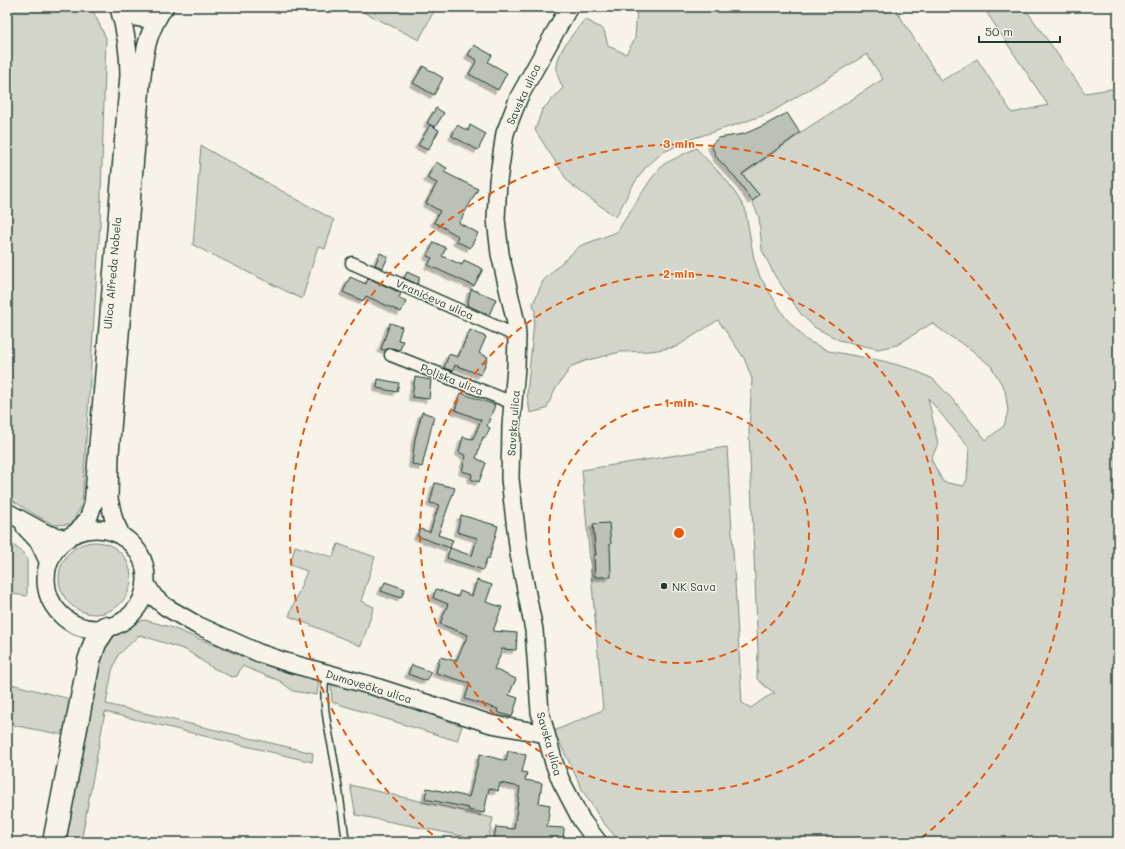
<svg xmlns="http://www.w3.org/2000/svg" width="1125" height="849" font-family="Mali,sans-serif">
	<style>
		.green { fill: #d3d5ca; stroke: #79897f; fill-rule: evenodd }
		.building { fill: #bbc1b6; stroke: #1f3d34; filter: url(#shadow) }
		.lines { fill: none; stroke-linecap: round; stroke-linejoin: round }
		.lane-casing { stroke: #1f3d34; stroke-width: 9 }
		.street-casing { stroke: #1f3d34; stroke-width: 15 }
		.secondary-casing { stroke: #1f3d34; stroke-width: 20 }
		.highway-casing { stroke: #1f3d34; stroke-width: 25 }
		.lane { stroke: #f7f3e8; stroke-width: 6 }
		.street { stroke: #f7f3e8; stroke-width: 12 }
		.secondary { stroke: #f7f3e8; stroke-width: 17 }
		.highway { stroke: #f7f3e8; stroke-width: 22 }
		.ring { fill: none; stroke: #e8590c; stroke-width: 2; stroke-dasharray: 7 5 }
		.poi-dot { fill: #1f3d34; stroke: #f7f3e8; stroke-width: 1.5 }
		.labels { text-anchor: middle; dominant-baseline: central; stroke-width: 3; stroke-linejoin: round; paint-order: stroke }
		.street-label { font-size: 11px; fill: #1f3d34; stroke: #f7f3e8 }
		.poi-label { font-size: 11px; fill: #1f3d34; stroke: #f7f3e8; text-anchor: start }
		.centre { fill: #e8590c; stroke: #f7f3e8; stroke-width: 2 }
		.ring-label { font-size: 12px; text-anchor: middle; font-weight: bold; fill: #e8590c; stroke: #f7f3e8; stroke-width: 3; stroke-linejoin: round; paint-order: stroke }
	</style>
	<defs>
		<filter id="shadow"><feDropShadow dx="-3.5" dy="3.5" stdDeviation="0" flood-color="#0004"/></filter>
	</defs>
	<rect width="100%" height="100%" fill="#f7f3e8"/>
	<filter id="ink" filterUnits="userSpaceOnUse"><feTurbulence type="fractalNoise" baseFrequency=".025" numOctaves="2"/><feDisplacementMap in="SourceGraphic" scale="8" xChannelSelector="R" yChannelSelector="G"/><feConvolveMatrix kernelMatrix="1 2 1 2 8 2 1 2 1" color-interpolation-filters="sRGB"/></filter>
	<g filter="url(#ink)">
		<path class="green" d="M7 7H91L106 38 100 224 82 504 72 524 54 525 34 514 7 497Z
			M354 7H436L419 40Z
			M637 7H894L941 81 977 59 1012 113 1048 105 983 7H1024L1085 93 1118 88V842H620L602 821 583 791 554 731 603 710 582 470 727 447 742 703 751 708 765 698 775 693 765 686 757 679 758 652 749 433 752 379 744 358 718 320 676 347 651 351 620 352 588 360 572 366 556 388 546 409 530 413 527 394 535 311 533 304 543 281 559 265 580 246 617 232 651 179 664 164 696 148 728 182 745 208 754 259 760 277 785 317 806 340 829 351 883 361 912 369 933 379 955 402 986 440 1004 426 1008 411 1005 390 991 366 969 348 948 335 932 323 897 345 878 349 839 340 814 327 801 314 775 276 762 250 759 217 752 201 759 195 742 174 789 140 883 79 867 54 770 113 738 124 688 140 662 153 645 168 631 188 616 217 588 197 569 183 535 130 542 110 563 88C561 83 558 78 557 73 555 51 573 35 585 19L604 30 608 46 626 54 635 39ZM928 398 969 448 967 480 963 486 943 482 931 459 938 444Z
			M201 146 334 220 325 249 318 246 302 299 193 245Z
			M7 540 23 553 27 559V596L7 593Z
			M59 578a36 36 0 1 1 72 0a36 36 0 1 1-72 0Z
			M338 544 375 557 361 601 374 607 361 646 289 616 307 571 290 565 295 546 333 557Z
			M145 620 170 627 246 658 319 680 317 695 293 691 280 681 242 666 237 676 232 677 211 667 186 650 140 635 118 655 112 671 106 704 313 753 312 762 105 712 81 842H63L97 665 104 647 111 638 140 621Z
			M331 682 348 685 462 726 457 741 332 702Z
			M7 683 70 699 64 735 7 724Z
			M350 785 493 818 488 841 356 815Z"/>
		<path class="building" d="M474 45 492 55 488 62 507 73 498 90 469 74 477 60 468 55Z
			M423 66 443 78 434 95 413 83Z
			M436 108 444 113 435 127 427 123Z
			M787 113 800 133 742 174 759 195 752 201 736 178 717 158 711 145 718 138 744 134 767 124Z
			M430 125 439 130 428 150 418 145Z
			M457 125 468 131 470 125 486 134 478 150 452 136Z
			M436 162 447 168 444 172 478 189 459 223 478 233 470 248 456 241 458 236 434 222 440 211 426 203 437 183 427 178Z
			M434 242 446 248 442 256 462 265 464 260 483 269 474 286 428 265 432 258 427 256Z
			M380 253 388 257 383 268 375 265Z
			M407 272 420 278 417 284 404 278Z
			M350 277 366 284 368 278 401 293 399 298 406 302 401 312 366 296 363 301 343 292Z
			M471 289 496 299 489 315 467 305Z
			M390 323 402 327 398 340 403 341 400 350 390 348 385 350 381 349Z
			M470 330 486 337 479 353 488 357 481 375 455 365 453 371 444 368 449 354 458 357Z
			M415 377 431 380 429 399 412 397Z
			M378 379 399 383 397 392 377 388Z
			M461 393 495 405 487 426 490 428 485 438 483 437 476 458 486 463 479 482 471 479 472 474 462 471 466 456 459 452 463 437 473 439 481 420 455 410Z
			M422 412 434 416 422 467 412 464 415 439Z
			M435 483 455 488 438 535 453 540 450 548 417 536 420 529 430 532 439 505 430 503Z
			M461 515 498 526 489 559 487 558 483 570 447 558 450 548 472 556 477 538 457 532Z
			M609 523 611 544H610L611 577H595L594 555H596L593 524Z
			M477 580 492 585 486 602 502 607 493 631 517 633 516 650 501 649V654L494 669 516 679 509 695 518 698 512 717 497 712 498 709 465 699 470 683 436 673 440 657 456 661 468 635 440 624 448 604 433 598 436 589 458 597 460 591 472 596Z
			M385 582 405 589 401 598 381 591Z
			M412 665 431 672 427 681 408 674Z
			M508 751 526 755 522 772 527 773 525 780 542 783 539 803 550 805 547 827 564 828 563 842H518L494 840 496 827 514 829 520 787 500 783 498 791 489 788 484 813 468 810 469 808 425 799 427 788 469 797 480 754 506 761Z"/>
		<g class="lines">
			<defs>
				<path id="lane" d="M326 674C321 703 329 731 334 759 339 787 342 814 346 842"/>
				<path id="street" d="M352 263 517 336
					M391 355 513 403"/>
				<path id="secondary" d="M118 7C131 20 150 23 164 9
					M569 7 519 97 505 133 498 181 496 219 500 254 516 323 517 336 516 367 511 426 510 479 519 554 534 630 540 712 554 763 561 781 582 821 598 842
					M7 512 47 534 67 539
					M25 527 39 542 49 563
					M46 579a50 50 0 1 1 100 0a50 50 0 1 1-100 0Z
					M75 534 88 519 93 505 129 75C129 50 126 31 119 8
					M122 537 114 520 109 499 110 453 141 85C144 56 145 38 161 12
					M146 584 154 597 166 607 197 625 259 653 289 663 373 686 491 724 546 734"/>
				<path id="highway" d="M54 842 89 661 95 643 105 628"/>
			</defs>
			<use href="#lane" class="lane-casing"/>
			<use href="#street" class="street-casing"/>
			<use href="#secondary" class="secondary-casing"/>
			<use href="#highway" class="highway-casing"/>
			<use href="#lane" class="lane"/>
			<use href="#street" class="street"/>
			<use href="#secondary" class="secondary"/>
			<use href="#highway" class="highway"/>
		</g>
	</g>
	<g class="ring">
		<circle cx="679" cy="533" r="130"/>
		<circle cx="679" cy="533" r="259"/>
		<path d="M442 842A389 389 0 1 1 916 842"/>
	</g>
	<circle class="poi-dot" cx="664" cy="586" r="4"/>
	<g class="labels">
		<g class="street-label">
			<text transform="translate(523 94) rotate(-65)">Savska ulica</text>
			<text transform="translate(112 273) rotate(-85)">Ulica Alfreda Nobela</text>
			<text transform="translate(435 299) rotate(24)">Vranićeva ulica</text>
			<text transform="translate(452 379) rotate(22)">Poljska ulica</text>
			<text transform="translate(513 423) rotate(-86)">Savska ulica</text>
			<text transform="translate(369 686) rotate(17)">Dumovečka ulica</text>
			<text transform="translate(550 744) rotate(74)">Savska ulica</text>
		</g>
		<g class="poi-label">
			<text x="672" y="586">NK Sava</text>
		</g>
	</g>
	<circle cx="679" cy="533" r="6" class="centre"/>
	<g class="ring-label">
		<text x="679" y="148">3 min</text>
		<text x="679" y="278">2 min</text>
		<text x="679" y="407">1 min</text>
	</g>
	<rect width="1125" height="849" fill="none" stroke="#f7f3e8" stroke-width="24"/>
	<rect x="12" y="12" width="1101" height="825" fill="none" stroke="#1f3d34" stroke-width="1.5" filter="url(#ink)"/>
	<path d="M979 36v6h81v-6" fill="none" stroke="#1f3d34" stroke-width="2"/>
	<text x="985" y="36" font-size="12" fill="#1f3d34" stroke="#f7f3e8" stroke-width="3" paint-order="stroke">50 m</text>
</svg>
